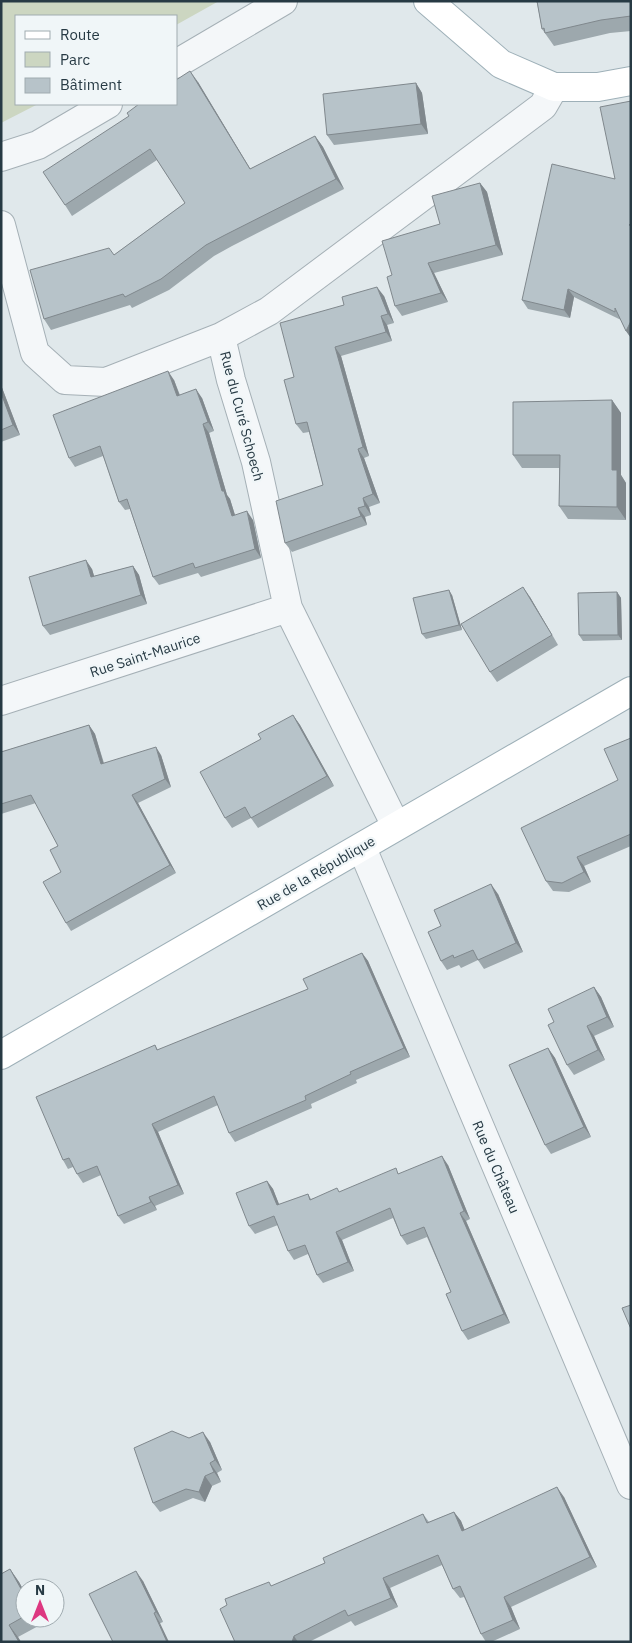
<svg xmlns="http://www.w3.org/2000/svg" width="632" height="1643" font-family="'IBM Plex Sans',sans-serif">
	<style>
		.green { fill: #ccd6c1 }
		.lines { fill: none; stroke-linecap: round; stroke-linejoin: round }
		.minor-casing { stroke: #a5b0b6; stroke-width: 30 }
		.major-casing { stroke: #9eb0b8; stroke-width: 30 }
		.minor { stroke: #f4f7f9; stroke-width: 28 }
		.major { stroke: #fff; stroke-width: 28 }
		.wall { fill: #9da8ad }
		.shaded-wall { fill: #80888d }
		.building { fill: #b7c3c9; stroke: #80888d }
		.labels { text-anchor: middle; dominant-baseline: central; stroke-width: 4.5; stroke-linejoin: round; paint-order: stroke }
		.street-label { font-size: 14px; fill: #273a44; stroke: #f0f6f8 }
	</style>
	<rect width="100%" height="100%" fill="#e0e8eb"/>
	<path class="green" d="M1 1H219L176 25V16H16V104H38L1 123Z"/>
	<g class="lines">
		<defs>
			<path id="minor" d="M176 64 283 1
				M1 157 38 145 108 104
				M1 225 35 353 65 380 106 382 221 337 269 311 543 106 554 87
				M221 337 231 380 256 462 288 608 396 826
				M1 701 288 608
				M362 848 631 1485"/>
			<path id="major" d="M428 1 501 64 554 87H598L631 81
				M1 1055 631 691"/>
		</defs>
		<use href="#minor" class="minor-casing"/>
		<use href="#major" class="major-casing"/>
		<use href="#minor" class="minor"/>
		<use href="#major" class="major"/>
	</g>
	<path class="wall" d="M536 1H631V31L610 33 554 46 542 29 537 3Z
		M198 82 250 169 315 136 323 147 344 189 232 246 214 256 169 290 132 308 130 305 51 330 44 319 114 255 185 203 157 160 72 216 65 205Z
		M416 83 422 93 428 134 334 145 327 135Z
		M631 101V338L626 331 621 320 574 297 570 318 528 309 522 300 615 179Z
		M480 183 487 192 503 255 434 273 448 302 402 316 395 306 392 275Z
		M384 296 394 323 387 325 392 341 341 356 369 456 364 458 380 503 369 507 371 515 365 517 367 525 292 552 285 543 323 485 309 432 303 433 296 424 294 377Z
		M174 380 180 395 202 398 214 431 209 433 227 495 230 499 235 515 253 520 261 558 201 577 198 573 159 585 153 577 130 509 125 510 119 502 103 456 75 467 69 458Z
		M1 385 20 435 1 442Z
		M612 400 621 413V475L626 483V520L568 519 559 506V468H522L513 455Z
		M133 566 139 575 147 604 50 635 43 626 92 569 94 576Z
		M617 592 621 598 622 640 583 641 579 635Z
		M452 595 462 630 426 639 422 634Z
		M530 597 558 645 497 682 490 672Z
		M293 715 300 725 334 786 258 828 251 818 232 828 225 818 261 739Z
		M89 725 95 734 104 763 161 755 171 787 138 803 176 873 71 931 66 923 58 846 36 803 1 814V752Z
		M631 738V846L584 866 591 882 569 892 553 891 546 881 618 780Z
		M498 894 523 952 484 969 478 960 461 968 459 965 447 970 441 961V926Z
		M362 953 368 961 410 1057 356 1080 357 1083 311 1104 312 1108 235 1142 229 1133 218 1105 158 1132 184 1194 155 1206 157 1210 124 1224 118 1216 101 1175 83 1183 77 1174 73 1167 68 1169 63 1160 155 1045 158 1050 308 989Z
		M594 987 601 997 614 1027 594 1036 605 1060 574 1075 567 1065 554 1022Z
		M548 1048 555 1058 591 1137 551 1154 545 1145Z
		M448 1165 470 1219 466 1221 510 1323 468 1340 462 1331 451 1292 427 1237 407 1245 401 1236 393 1218 342 1240 354 1271 323 1283 317 1275 308 1254 294 1260 288 1251 278 1225 255 1234 249 1226 267 1181 273 1189 279 1205 308 1194 311 1199 340 1192 400 1174Z
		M189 1438 210 1442 222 1470 217 1473 221 1482 212 1486 205 1502 193 1498 160 1512 153 1503Z
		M564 1497 597 1567 511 1607 520 1629 491 1642H486L481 1634 464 1597 460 1598 453 1589 442 1565 390 1588 398 1607 355 1626 351 1621 309 1642H235L227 1605 325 1563 423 1514 429 1522 454 1512 461 1521 464 1530Z
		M10 1569 19 1582 25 1593V1618H39L42 1624 18 1637 21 1642H1Z
		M143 1581 163 1622 113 1642Z"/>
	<path class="shaded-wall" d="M190 71 198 82 257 180 250 169Z
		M416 83 422 93 428 134 421 124Z
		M315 136 323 147 344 189 336 179Z
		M480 183 487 192 503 255 496 245Z
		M428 263 434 273 448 302 441 293Z
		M377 287 384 296 394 323 388 314Z
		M568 289 574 297 570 318 564 310Z
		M381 316 387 325 392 341 386 332Z
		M631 321V338L626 331Z
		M335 347 341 356 369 456 363 447Z
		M168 371 174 380 183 405 177 396Z
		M1 385 20 435 13 425 1 393Z
		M196 389 202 398 214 431 208 422Z
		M612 400 621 413V475L626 483V520L617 507 612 470Z
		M203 424 209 433 227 495 230 499 238 525 232 516 222 491Z
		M358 449 364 458 380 503 373 494Z
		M363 498 369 507 371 515 365 506Z
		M358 508 365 517 367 525 361 516Z
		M247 511 253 520 261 558 255 549Z
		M86 560 92 569 97 586 91 577Z
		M133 566 139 575 147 604 141 595Z
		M523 587 530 597 558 645 552 635Z
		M449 590 452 595 462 630 459 625Z
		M617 592 621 598 622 640 618 635Z
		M293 715 300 725 334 786 327 776Z
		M89 725 95 734 106 772 101 764Z
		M156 747 161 755 171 787 165 779Z
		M132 795 138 803 176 873 170 865Z
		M577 857 584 866 591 882 584 872Z
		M491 884 498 894 523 952 516 943Z
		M362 953 368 961 410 1057 404 1048Z
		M594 987 601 997 614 1027 607 1017Z
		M587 1026 594 1036 605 1060 598 1050Z
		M548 1048 555 1058 591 1137 584 1127Z
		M152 1124 158 1132 184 1194 178 1185Z
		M442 1156 448 1165 470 1219 464 1211Z
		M267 1181 273 1189 283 1214 277 1205Z
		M149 1197 155 1206 157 1210 151 1202Z
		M460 1213 466 1221 510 1323 504 1314Z
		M336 1232 342 1240 354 1271 348 1262Z
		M203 1432 210 1442 222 1470 215 1460Z
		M210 1463 217 1473 221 1482 214 1472Z
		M205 1476 212 1486 205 1502 199 1492Z
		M557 1487 564 1497 597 1567 590 1557Z
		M454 1512 461 1521 469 1540 462 1531Z
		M10 1569 19 1582 25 1593V1596Z
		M136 1571 143 1581 163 1622 156 1612Z
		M383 1578 390 1588 398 1607 391 1598Z
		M504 1597 511 1607 520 1629 513 1620Z
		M154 1613 160 1623 169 1642H167Z
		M9 1625 18 1637 21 1642H19Z
		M294 1636 298 1642H292Z"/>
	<path class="building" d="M537 1H631V16L601 20 545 33 544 28 542 29Z
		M190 71 250 169 315 136 336 179 225 235 206 245 161 279 125 297 123 294 44 319 30 270 109 248 114 255 185 203 150 149 65 205 43 172 129 116 127 113 139 104H176V80Z
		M416 83 421 124 327 135 323 94Z
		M631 101V223L629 225 631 226V321L626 331 615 308V312L568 289 564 310 522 300 552 164 615 179 600 107Z
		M480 183 496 245 428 263 441 293 395 306 387 277 392 275 382 241 440 224 432 196Z
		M377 287 388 314 381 316 386 332 335 347 363 447 358 449 373 494 363 498 365 506 358 508 361 516 285 543 276 501 323 485 307 422 296 424 284 380 294 377 280 323 344 305 342 297Z
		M168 371 177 396 196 389 208 422 203 424 222 491H224L232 516 247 511 255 549 195 568 193 563 153 577 127 499 119 502 100 446 69 458 53 415Z
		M1 393 13 425 1 430Z
		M612 400V470H617V507L559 506 560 455H513V402Z
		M86 560 91 577 133 566 141 595 43 626 29 577Z
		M523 587 552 635 490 672 461 624Z
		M449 590 459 625 422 634 413 598Z
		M617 592 618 635H579L578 593Z
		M293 715 327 776 251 818 245 807 225 818 200 772 261 739 258 734Z
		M89 725 101 764 156 747 165 779 132 795 170 865 66 923 43 882 61 872 50 850 58 846 31 795 1 804V752Z
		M631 738V834L577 857 584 872 562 883 546 881 521 828 618 780 604 749Z
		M491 884 516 943 478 960 473 950 454 958 453 955 441 961 428 932 441 926 434 910Z
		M362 953 404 1048 350 1072 351 1074 305 1096 306 1100 229 1133 214 1096 152 1124 178 1185 149 1197 151 1202 118 1216 97 1166 77 1174 69 1158 63 1160 36 1097 155 1045 157 1050 308 989 303 979Z
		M594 987 607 1017 587 1026 598 1050 567 1065 548 1025 554 1022 548 1009Z
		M548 1048 584 1127 545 1145 509 1065Z
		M442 1156 464 1211 460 1213 504 1314 462 1331 446 1294 451 1292 424 1227 401 1236 390 1208 336 1232 348 1262 317 1275 305 1245 288 1251 274 1216 249 1226 236 1193 267 1181 277 1205 308 1194 310 1200 337 1188 339 1192 396 1168 398 1174Z
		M631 1305V1329L622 1308Z
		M172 1431 189 1438 203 1432 215 1460 210 1463 214 1472 205 1476 199 1492 186 1489 153 1503 134 1448Z
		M557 1487 590 1557 504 1597 513 1620 481 1634 460 1586 453 1589 438 1555 383 1578 391 1598 348 1616 345 1610 294 1636 292 1642H235L220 1609 227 1605 225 1599 269 1582 271 1586 325 1563 323 1558 423 1514 427 1523 454 1512 462 1531Z
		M10 1569 25 1596V1616L9 1625 19 1642H1V1574Z
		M136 1571 156 1612 154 1613 167 1642H113L89 1594Z"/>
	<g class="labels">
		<g class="street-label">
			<text transform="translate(242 416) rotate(75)">Rue du Curé Schoech</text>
			<text transform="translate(145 655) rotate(-18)">Rue Saint-Maurice</text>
			<text transform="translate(316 873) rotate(-30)">Rue de la République</text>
			<text transform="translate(496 1167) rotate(67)">Rue du Château</text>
		</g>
	</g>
	<rect width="632" height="1643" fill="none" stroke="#273a44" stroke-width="5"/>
	<rect x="15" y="15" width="162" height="90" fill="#f0f6f8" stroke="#a0abb0"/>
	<rect x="25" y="31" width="25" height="8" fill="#ffffff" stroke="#a0abb0"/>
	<text x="60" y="40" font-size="15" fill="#273a44">Route</text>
	<rect x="25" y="52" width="25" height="15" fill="#ccd6c1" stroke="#a0abb0"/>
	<text x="60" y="65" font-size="15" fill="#273a44">Parc</text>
	<rect x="25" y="78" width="25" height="15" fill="#b7c3c9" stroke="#a0abb0"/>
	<text x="60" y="90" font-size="15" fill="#273a44">Bâtiment</text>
	<g transform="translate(40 1603)"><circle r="24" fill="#f0f6f8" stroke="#a0abb0"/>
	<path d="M0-4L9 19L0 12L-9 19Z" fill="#dd3881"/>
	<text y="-8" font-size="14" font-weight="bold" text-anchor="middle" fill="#273a44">N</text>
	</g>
</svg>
